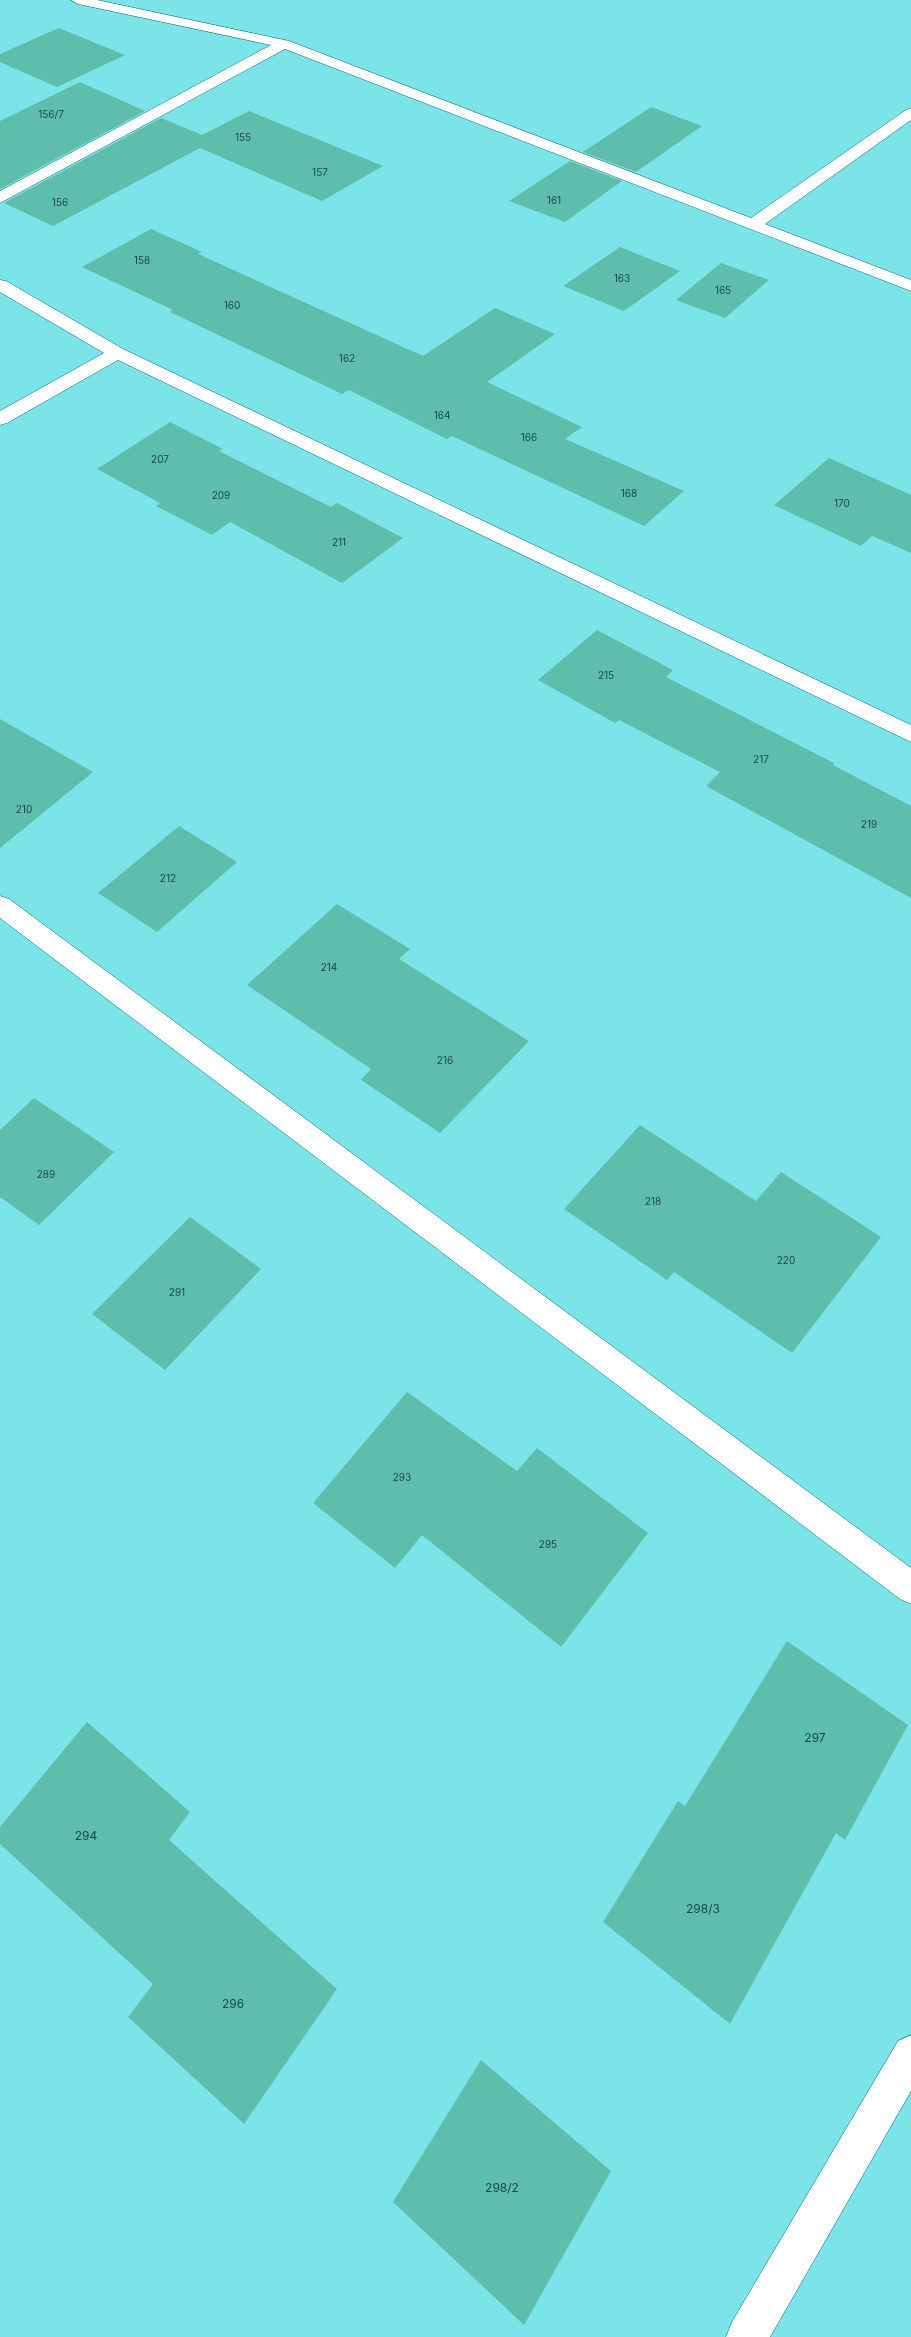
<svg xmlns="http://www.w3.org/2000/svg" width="911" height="2337" font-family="Inter,sans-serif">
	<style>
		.building { fill: #5fbeab }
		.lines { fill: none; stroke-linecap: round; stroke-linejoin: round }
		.street-casing { stroke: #03676b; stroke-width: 1 }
		.street { fill: #fff; fill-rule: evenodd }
		.labels { text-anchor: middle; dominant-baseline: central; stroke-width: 4; stroke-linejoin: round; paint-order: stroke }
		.number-label { font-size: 10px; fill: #184844 }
		.near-number-label { font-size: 12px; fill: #184844 }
	</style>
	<rect width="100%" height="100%" fill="#7ae4e8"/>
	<path class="building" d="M59 28 125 55 57 87 0 62V54Z
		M80 82 145 111 0 189V121Z
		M651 107 702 126 636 172 583 152Z
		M249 111 383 166 322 201 200 148 53 226 4 203 161 118 202 135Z
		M570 161 622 181 565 222 509 201Z
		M151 229 202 252 198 254 423 356 495 308 555 334 487 382 582 427 565 439 684 491 644 526 452 436 447 439 349 390 342 394 170 312 173 310 82 267Z
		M620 247 680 271 624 311 563 286Z
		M721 263 769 280 725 318 676 300Z
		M170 422 223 449 219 451 331 507 337 503 403 538 342 583 230 522 212 535 156 506 160 503 97 469Z
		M829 458 911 495V553L872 536 861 546 774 505Z
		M597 630 673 670 666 677 834 763 833 765 911 806V898L706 786 720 772 619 720 615 723 538 680Z
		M0 719 93 772 0 848Z
		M179 826 237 862 157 932 98 893Z
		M337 904 410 949 399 959 529 1041 440 1133 361 1080 371 1069 247 985Z
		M34 1098 114 1152 39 1225 0 1197V1130Z
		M640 1125 756 1201 781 1172 881 1237 792 1353 674 1272 667 1280 564 1209Z
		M190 1217 261 1269 165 1370 92 1314Z
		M407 1392 517 1471 537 1448 648 1533 561 1647 422 1535 395 1568 313 1503Z
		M787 1641 908 1725 845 1840 836 1833 730 2024 603 1922 678 1801 685 1806Z
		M87 1722 190 1812 169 1840 337 1989 244 2124 128 2017 153 1984 0 1844V1827Z
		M481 2060 611 2171 524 2325 393 2202Z"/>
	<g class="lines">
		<defs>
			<path id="street" d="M71 0H97L289 41 751 218 906 110 911 108V120L765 224 911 280V291L285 49 0 203V191L271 45 78 4Z
				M0 280 6 281 123 349 911 725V742L118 360 7 423 0 425V411L104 353 0 292Z
				M0 896 9 899 911 1568V1604L900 1599 0 918Z
				M911 2035V2091L770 2337H726L732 2322 898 2041Z"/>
		</defs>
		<use href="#street" class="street-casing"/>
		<use href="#street" class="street"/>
	</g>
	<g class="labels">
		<g class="number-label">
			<text x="51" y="114">156/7</text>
			<text x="243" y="137">155</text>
			<text x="320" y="172">157</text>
			<text x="554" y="200">161</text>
			<text x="60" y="202">156</text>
			<text x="142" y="260">158</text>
			<text x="622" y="278">163</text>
			<text x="723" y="290">165</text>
			<text x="232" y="305">160</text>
			<text x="347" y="358">162</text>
			<text x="442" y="415">164</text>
			<text x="529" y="437">166</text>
			<text x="160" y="459">207</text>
			<text x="629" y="493">168</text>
			<text x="221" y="495">209</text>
			<text x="842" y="503">170</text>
			<text x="339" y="542">211</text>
			<text x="606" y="675">215</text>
			<text x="761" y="759">217</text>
			<text x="24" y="809">210</text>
			<text x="869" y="824">219</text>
			<text x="168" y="878">212</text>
			<text x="329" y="967">214</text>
			<text x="445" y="1060">216</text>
			<text x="46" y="1174">289</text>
			<text x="653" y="1201">218</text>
			<text x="786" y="1260">220</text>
			<text x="177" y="1292">291</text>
			<text x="402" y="1477">293</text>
			<text x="548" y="1544">295</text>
		</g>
		<g class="near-number-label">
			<text x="815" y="1737">297</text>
			<text x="86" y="1835">294</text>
			<text x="703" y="1908">298/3</text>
			<text x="233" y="2003">296</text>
			<text x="502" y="2187">298/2</text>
		</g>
	</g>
</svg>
